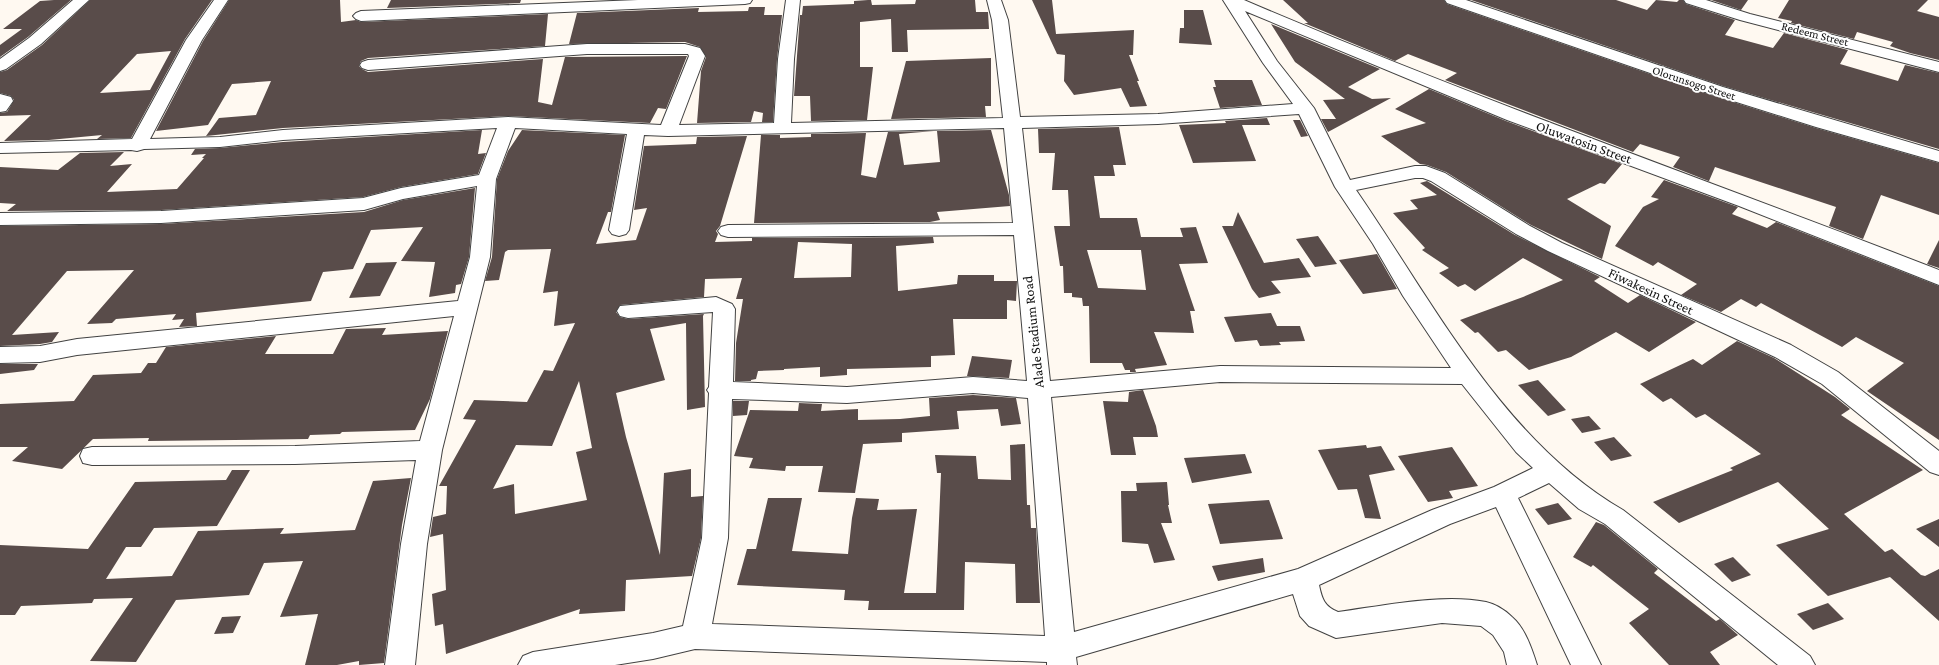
<svg xmlns="http://www.w3.org/2000/svg" width="1939" height="665" font-family="'Crimson Pro',serif">
	<style>
		.building { fill: #594c4a; fill-rule: evenodd }
		.lines { fill: none; stroke-linecap: round; stroke-linejoin: round }
		.minor-casing { stroke: #424242; stroke-width: 2 }
		.minor { fill: #fff; fill-rule: evenodd }
		.labels { text-anchor: middle; dominant-baseline: central; stroke-width: 4; stroke-linejoin: round; paint-order: stroke }
		.far-street-label { font-size: 12px; fill: #0f0f0f; stroke: #fff }
		.street-label { font-size: 14px; fill: #0f0f0f; stroke: #fff }
	</style>
	<rect width="100%" height="100%" fill="#fff9f1"/>
	<path class="building" d="M54 0H71L28 37 0 57V45L22 29H3L40 1Z
		M90 0H212L185 39 131 138 97 139 102 135 49 140 4 141 31 115 0 116V113L7 112 14 100 11 96 0 93V72L7 70 42 45ZM171 51 150 90 100 93 137 54Z
		M229 0H340L341 22 356 20 361 22 548 14 545 46 368 58 361 61 359 66 362 69 368 72 543 59 538 102 552 105 565 57 687 56 666 109 658 108 650 123 508 116 283 128 206 136 219 118 256 115 271 81 232 84 208 125 156 131 203 41Z
		M391 0H521L520 3 387 8Z
		M868 0H871L872 5 915 4 916 0H975L976 12H988L989 29 907 30 908 52H892L891 19 860 22V67H873L867 120 811 121 810 96H794L800 15H802L803 6 854 4V1Z
		M1032 0H1052L1056 34 1134 30 1133 55H1129L1139 81H1137L1147 106 1130 107 1121 88 1074 95 1064 81 1065 55 1057 54Z
		M1283 0H1444L1447 4 1711 95 1816 128 1939 163V215L1881 195 1863 239 1829 226 1836 207 1715 167 1709 181 1711 182 1673 167 1680 157 1640 144 1633 152 1445 80 1457 73 1408 54 1395 61 1304 23H1308Z
		M1471 0H1616L1647 10 1656 0 1677 2 1679 0H1683L1686 4 1735 20 1725 35 1773 48 1784 33 1848 50 1840 64 1898 81 1905 65 1939 73V149L1723 86Z
		M1711 0H1748L1741 10Z
		M1789 0H1928L1917 11 1939 17V60L1910 53 1890 46 1893 42 1857 32 1854 39 1791 23 1792 21 1778 18Z
		M749 7H765L764 15H782L777 59 773 122H762L763 113 754 111 751 122 697 123 701 71 706 57 700 47 685 42 569 44 577 13 699 8 698 12 748 11Z
		M1184 10H1203L1212 45 1179 43 1180 28H1184Z
		M1271 24 1380 69 1348 87 1372 99 1391 98 1328 132 1321 119H1336L1323 100 1345 99 1295 62Z
		M991 58V106H985L986 117 891 119 906 61Z
		M1214 80H1252L1262 105 1220 108 1213 87H1216Z
		M1429 89 1506 121 1622 164 1605 184 1600 183 1567 199 1611 226 1602 259 1531 225 1446 172 1427 165 1420 164 1381 136 1426 123 1395 109Z
		M1267 118 1270 125H1242L1256 161 1193 163 1179 125 1226 123 1225 121Z
		M1293 120H1300L1308 136 1301 137Z
		M1119 127 1126 165H1113L1115 176H1094L1100 218H1137L1141 237H1183L1180 228 1196 227 1208 263 1179 264 1195 311H1190L1194 333 1154 332 1167 365 1135 369 1136 372H1130V370H1125L1122 363H1090L1089 306H1083L1082 298 1072 297V293H1064L1063 266H1060L1054 226H1070L1068 190H1052L1055 153H1039L1038 129ZM1087 250H1141L1146 290 1098 288Z
		M482 130 478 154 486 153 478 174 401 187 363 197 161 210 7 211 16 204 0 203V167L58 170 80 153 124 152 110 166 132 164 107 192 177 189 204 158H202L206 154 191 155 195 149 220 148 283 142Z
		M522 130 625 135 611 212H608L596 244 636 240 647 208 634 210 644 146 696 144 697 137 747 136 720 226 716 231 718 234 715 242 752 241V238L933 237 934 243 896 246 898 291 957 284 958 275H994V281H1017L1016 301 1007 300V319H953L955 355 931 356V367L847 369V375L820 377V367L784 369V370L758 371 756 379 751 380V381H735L736 343 743 299H736L742 278 705 279 704 297 620 305 616 312 620 317 628 319 704 314 703 316 705 407 687 410 686 323 650 329 665 380 616 393 626 437 660 555 664 473 691 469V497L703 496 701 538 692 576 626 580 625 611 579 614 580 609 446 654 443 624 435 626 432 594 446 590 443 534 430 537 433 517 446 514 447 486H439L476 420 463 419 474 400 527 402 544 370 553 371 575 323 554 326 558 291 543 293 551 249 508 250 505 252 499 280 485 281 492 257 497 179 508 151ZM798 242 852 244 851 277 794 278ZM579 381 592 448 576 452 587 500 515 514 514 484 493 489 516 445 552 446Z
		M991 130 1009 195 1010 206 937 212 940 220 930 222 754 223 761 135H780V138L811 137V134L866 133 861 175 876 178 888 132 934 131 899 134 904 165 940 162 937 131Z
		M1664 180 1738 207 1732 214 1767 228 1776 222 1939 286V440L1867 391 1904 363 1856 337 1842 347 1761 303 1756 307 1741 299 1721 312 1681 295 1697 284 1658 262 1653 266 1615 246 1643 207 1659 199 1651 197Z
		M1427 181 1515 235 1600 277 1594 281 1628 303 1640 295 1696 322 1649 352 1616 332 1571 357 1529 370 1506 350 1498 352 1478 332 1475 333 1460 320 1523 297 1563 280 1523 258 1475 291 1465 284 1458 287 1439 273 1449 268 1422 250 1425 248 1393 213 1418 209 1410 200 1437 195 1420 183Z
		M475 188 469 257 461 284 456 285 455 293 429 297 435 262 401 261 423 227 371 230 353 269 323 272 311 301 196 313 197 326 179 327 184 319 172 320 176 314 116 319 112 323 87 324 134 270 67 271 12 335 59 332 52 342 40 344 0 346V226L161 224 364 212 403 200Z
		M1238 212 1264 263 1299 258 1311 277 1271 281 1281 293 1259 298 1252 289 1222 226H1233Z
		M1318 236 1337 264 1315 267 1296 239Z
		M1939 240V268L1927 264Z
		M1377 254 1397 289 1363 294 1339 260Z
		M397 262 380 296 349 298 366 263Z
		M1271 313 1277 326H1300L1305 341 1279 342 1281 345 1260 346 1257 340 1235 342 1224 317Z
		M386 328 382 335 448 331 430 399 415 430 342 432 340 434 310 435 308 439 148 441 149 438 93 439 62 469 12 461 28 447H0V404L74 401 93 375 141 373 148 363H156L166 347 276 336 265 354H333L346 329Z
		M1737 341 1774 358 1835 397 1850 409 1841 415 1923 470 1844 514 1885 552 1892 549 1921 575 1925 576 1939 569V621L1890 577 1828 596 1776 545 1829 529 1778 482 1679 523 1653 502 1733 470 1730 468 1761 454 1705 414 1696 418 1671 398 1663 402 1640 384 1693 359 1702 365Z
		M972 356 1012 360 1009 378 967 376Z
		M0 364H38L34 370 0 374Z
		M1538 380 1566 410 1548 416 1518 385Z
		M1143 390 1156 426 1158 437H1133L1136 455H1111L1103 401 1128 402 1129 392Z
		M973 395 1016 398 1021 424 1001 426 998 409 957 411 959 429 902 433V442L863 444 855 493 818 492 823 466H786L785 471 749 468 753 458 734 456 750 410 798 411 799 403 822 404 821 411 858 409V420L900 419 930 416 929 398Z
		M733 401H749L747 415 733 416Z
		M1589 416 1601 429 1582 433 1571 419Z
		M1614 437 1632 456 1611 461 1594 442Z
		M1025 444 1027 505H1030L1031 528H1036L1040 603H1016L1015 564 965 562 964 610H868L869 601 844 600 845 590 737 585 747 549H756L768 498H802L792 551 848 554 852 518 856 498 879 499 877 510 917 509 904 593H936L941 473H937L935 455 976 456 978 479 1011 480 1010 445Z
		M1366 445 1367 448 1381 446 1395 470 1369 475 1381 519 1365 518 1357 489 1338 490 1318 450Z
		M1452 447 1478 486 1449 491 1453 498 1428 502 1398 456Z
		M1245 454 1252 473 1192 483 1184 458Z
		M232 470H250L217 526 154 528 141 547H126L106 579 172 576 198 531 284 528 280 534 355 530 373 481 411 478 402 525 384 663 359 665V661L337 665H305L318 614 280 617 303 561 264 563 249 595 176 600 136 662 90 661 133 598 94 599 92 603 21 606 15 615H0V545L88 549 135 482 226 480Z
		M1167 482 1169 505H1168L1172 523H1161L1175 560 1154 563 1148 544 1122 542 1121 491H1137L1136 483Z
		M1269 500 1283 539 1220 544 1208 504Z
		M1558 503 1572 519 1548 525 1535 509Z
		M1939 519V547L1916 529Z
		M1596 522 1604 525 1658 569 1654 573 1716 621 1720 619 1738 635 1710 652 1720 665H1669L1629 623 1649 609 1593 565 1591 567 1573 557Z
		M1733 557 1751 575 1732 582 1714 564Z
		M1263 558 1265 572 1218 581 1212 566Z
		M1828 603 1844 619 1813 630 1797 614Z
		M241 616 233 633 214 634 222 617Z"/>
	<g class="lines">
		<defs>
			<path id="minor" d="M73 0H89L41 44 6 69 0 71V59L29 38Z
				M214 0H228L202 40 150 139 220 137 283 130 508 117 661 125 689 56 688 54H587L368 70 362 68 360 65 362 62 368 60 587 44H685L700 48 705 56 679 125 774 123 778 59 786 0H800L794 59 791 123 1003 118 992 20 987 0H1001L1008 20 1020 117 1158 114 1293 104 1263 63 1223 0H1244C1473 98 1707 180 1939 270V285L1739 206 1507 120 1245 11 1277 61 1314 108 1350 180 1415 166H1426L1445 173 1530 226 1562 243 1791 345 1838 372 1939 451V475L1930 472 1822 384 1775 357 1548 251 1516 234 1431 181 1423 178H1415L1356 190C1432 300 1503 441 1623 510L1810 656 1815 665H1778L1605 524 1579 509 1549 483 1518 498 1601 665H1571L1496 507 1450 524 1319 585C1322 599 1324 606 1338 612 1383 606 1442 593 1486 602 1495 604 1505 610 1512 617 1525 628 1532 649 1537 665H1507L1504 652 1493 635 1481 626 1442 623 1336 638 1309 626 1300 616 1293 594 1076 657 1077 665H1047V662L695 649 653 659 615 665H518L523 656 533 652 653 633 683 626 702 538 709 393 707 390 709 387 713 312 628 318 620 316 617 311 620 306 716 297 732 304 735 309 733 382 847 387 973 377 1027 381 1014 235 728 237 721 235 718 231 721 227 728 225 1013 223 1004 128 668 136 644 135 629 230 626 234 619 236 612 234 609 230 627 134 515 128 496 179 490 257 442 450 427 544 415 665H385L401 544 416 460 295 464 92 465 83 463 80 456 83 449 92 447 295 446 420 441 454 316 77 355 40 362 0 363V347L40 346 77 339 458 301 470 257 477 186 403 199 364 210 161 223 0 225V213L161 211 363 198 401 188 479 175 497 128 283 140 220 147 144 149 137 151 131 150 0 153V143L132 139 186 40ZM1299 114 1335 187 1373 244 1403 296 1451 368 1220 366 1050 381 1022 128 1158 124ZM1220 382 1462 384 1516 452 1533 468 1494 487 1432 510 1298 569 1074 632 1051 397ZM973 393 1028 398 1045 636 712 624 728 538 732 399 847 403Z
				M638 0H752L750 3 745 4 361 21 356 19 353 16 356 13 361 11Z
				M1445 0H1466L1723 87 1939 151V162L1816 127 1711 94 1447 3Z
				M1684 0H1706L1750 14 1939 62V72L1740 20 1686 3Z
				M0 94 11 97 13 101 6 111 0 112Z"/>
		</defs>
		<use href="#minor" class="minor-casing"/>
		<use href="#minor" class="minor"/>
	</g>
	<g class="labels">
		<g class="far-street-label">
			<text transform="translate(1815 34) rotate(14)">Redeem Street</text>
			<text transform="translate(1694 83) rotate(18)">Olorunsogo Street</text>
		</g>
		<g class="street-label">
			<text transform="translate(1584 142) rotate(20)">Oluwatosin Street</text>
			<text transform="translate(1651 291) rotate(25)">Fiwakesin Street</text>
			<text transform="translate(1033 332) rotate(-96)">Alade Stadium Road</text>
		</g>
	</g>
</svg>
